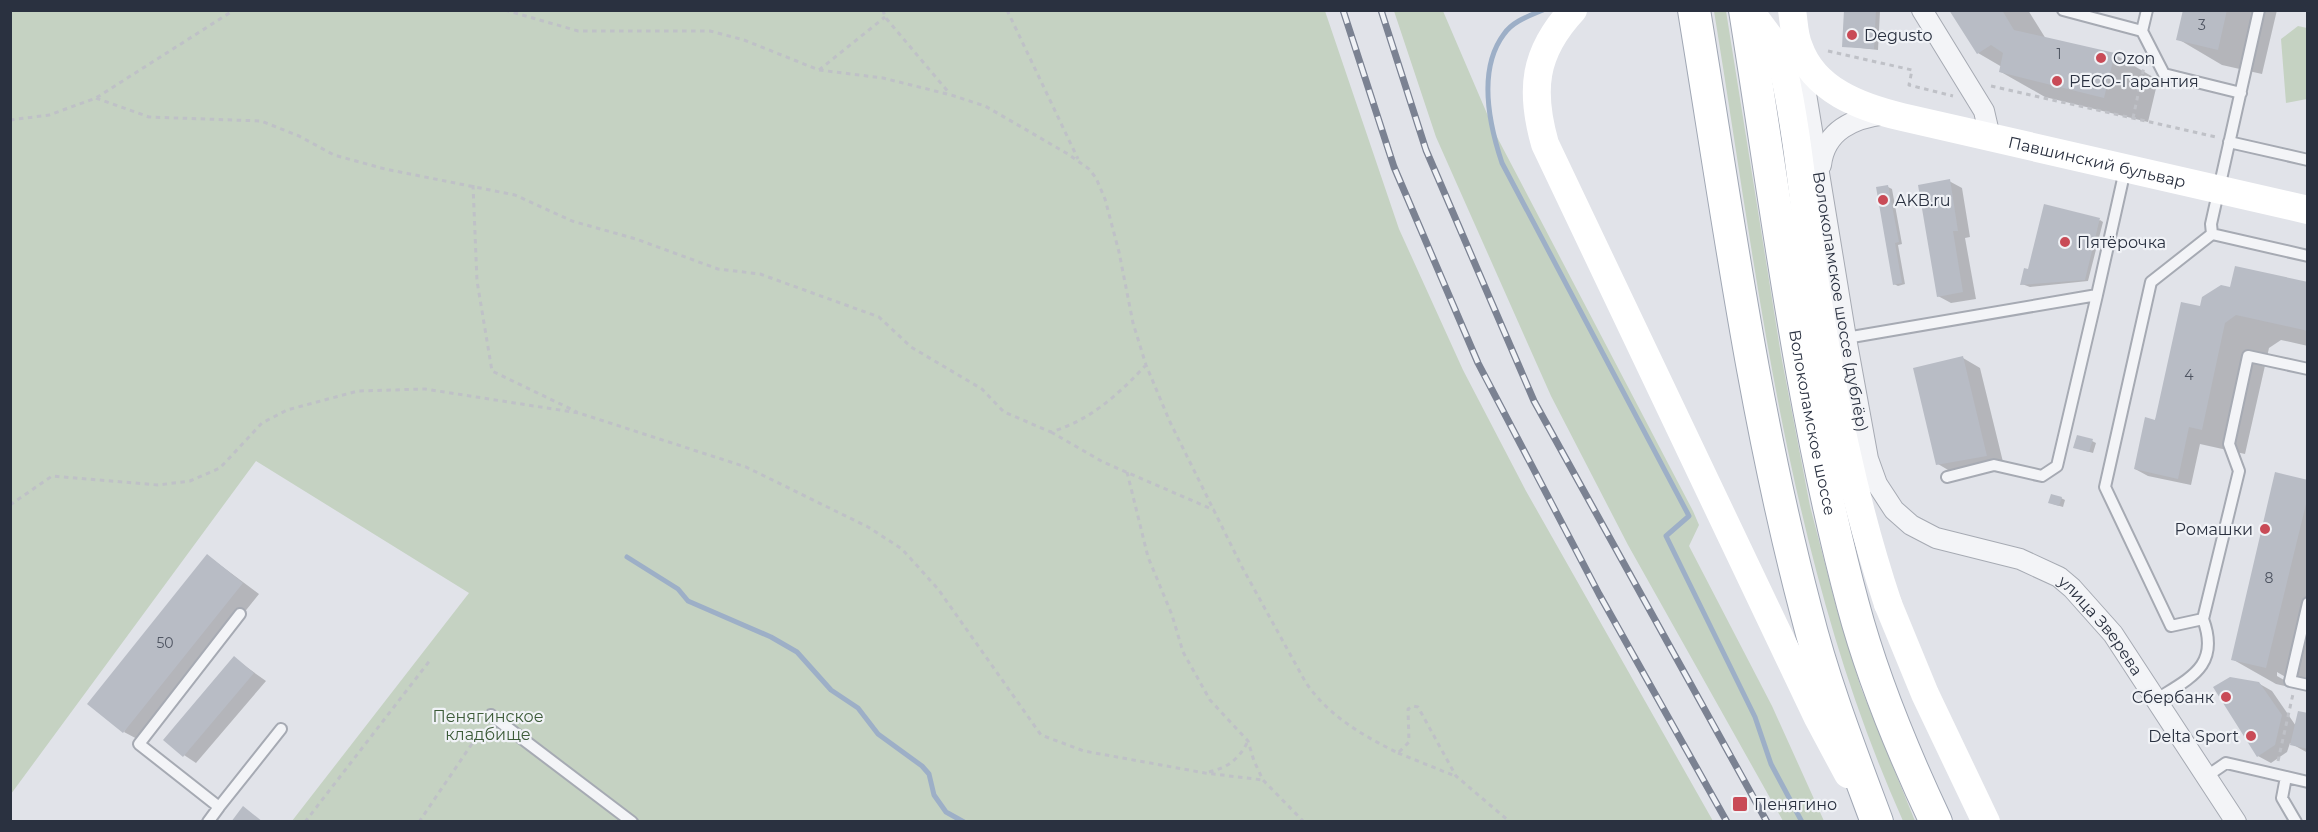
<svg xmlns="http://www.w3.org/2000/svg" width="2318" height="832" font-family="Montserrat,sans-serif">
	<style>
		.green { fill: #c5d2c2 }
		.shadow { fill: #0003 }
		.lines { fill: none; stroke-linecap: round; stroke-linejoin: round }
		.stream { stroke: #9dafc7; stroke-width: 5 }
		.building { fill: #b8bcc5 }
		.lane-casing { stroke: #a6aab3; stroke-width: 14 }
		.street-casing { stroke: #a6aab3; stroke-width: 22 }
		.primary-casing { stroke: #a0a7b4; stroke-width: 34 }
		.path { stroke: #bfc1c7; stroke-width: 3; stroke-dasharray: 4.5 4.5; stroke-linecap: butt }
		.lane { stroke: #f3f4f7; stroke-width: 10 }
		.street { stroke: #f3f4f7; stroke-width: 20 }
		.secondary { stroke: #fff; stroke-width: 28 }
		.primary { stroke: #fff; stroke-width: 32 }
		.rail-casing { stroke: #7b8292; stroke-width: 7 }
		.rail { stroke: #f0f2f6; stroke-width: 4.5; stroke-dasharray: 14; stroke-linecap: butt }
		.secondary-bridge { stroke: #fff; stroke-width: 28 }
		.poi-dot { fill: #c94b57; stroke: #f0f2f6; stroke-width: 2 }
		.labels { text-anchor: middle; dominant-baseline: central; stroke-width: 4.5; stroke-linejoin: round; paint-order: stroke }
		.number-label { font-size: 14px; fill: #4e5461 }
		.poi-label { font-size: 16px; fill: #2a3140; stroke: #f0f2f6; text-anchor: start }
		.street-label { font-size: 16px; fill: #2a3140; stroke: #f0f2f6 }
		.park-label { font-size: 16px; fill: #3c5b38; stroke: #f0f2f6 }
	</style>
	<rect width="100%" height="100%" fill="#e1e3e9"/>
	<path class="green" d="M10 11H1325L1399 229 1463 370 1526 491 1713 821H292L469 593 256 461 11 794Z
		M1394 11H1443L1497 137 1693 511 1699 525 1689 546 1772 706 1824 821H1783L1628 545 1551 396 1436 137Z
		M1714 11H1726L1781 355 1810 506 1837 610 1861 688 1915 821H1903C1788 564 1759 286 1714 11Z
		M2298 26 2307 28V99L2286 103 2281 39Z"/>
	<path class="shadow" d="M1846 10 1880 11 1878 50 1843 46Z
		M1951 10H2028L2046 39 2114 54 2158 80 2148 122 2045 97 2001 72 2002 67 1978 53Z
		M2184 10H2277L2262 74 2222 65 2178 39Z
		M1949 181 1962 188 1970 237 1965 238 1976 299 1951 303 1938 296Z
		M1888 187 1892 189 1902 244 1898 245 1905 284 1898 286 1894 284Z
		M2100 220 2103 222 2088 281 2030 287 2022 284 2029 271Z
		M2308 284V346L2281 340 2269 348 2245 454 2200 444 2191 485 2148 476 2135 469 2201 308 2232 289Z
		M1963 358 1980 368 2004 466 1955 474 1938 464Z
		M2092 441 2096 443 2093 453 2079 449Z
		M2308 481V690L2277 672V676L2302 690 2276 684 2232 659Z
		M2061 498 2065 500 2063 507 2053 504Z
		M208 556 259 594 141 741 124 732Z
		M234 658 266 681 196 763 184 755Z
		M2258 683 2272 691 2296 726 2308 715V753L2290 743 2287 752 2271 763 2258 756Z"/>
	<g class="lines">
		<path class="stream" d="M1543 10C1529 16 1513 21 1504 34 1477 70 1489 124 1502 163L1689 516 1666 536 1755 717 1771 764 1802 822
			M627 557 678 589 688 601 771 637 797 652 831 690 858 708 878 734 922 766 929 774 934 795 946 812 964 822"/>
	</g>
	<path class="building" d="M1844 10H1876L1874 49 1842 47Z
		M1949 10H2002L2014 30 2115 53 2104 98 1999 72 2003 53 1991 45 1977 54Z
		M2183 10H2227L2218 50 2176 40Z
		M1950 179 1958 231H1953L1963 292 1937 297 1918 185Z
		M1888 185 1899 242 1895 243 1902 283 1893 285 1876 187Z
		M2044 204 2100 218 2085 280 2020 285 2024 268 2028 269Z
		M2235 266 2308 282V331L2236 315 2225 323 2202 430 2189 427 2178 479 2134 469 2145 417 2155 420 2181 302 2200 306 2202 297 2221 285 2230 287Z
		M1963 356 1987 456 1936 465 1913 368Z
		M2077 435 2093 439 2089 452 2073 448Z
		M2275 472 2308 480V496L2266 668 2231 660Z
		M2051 494 2062 497 2059 506 2048 503Z
		M207 554 243 583 123 733 87 704Z
		M234 656 254 673 183 757 163 740Z
		M2230 677 2259 682 2282 715 2275 745 2257 757 2213 687Z
		M2298 711 2308 713V749L2290 745Z
		M243 806 263 822H231Z"/>
	<g class="lines">
		<defs>
			<path id="lane" d="M2063 10 2142 31
				M2147 10 2142 31 2164 74 2241 93
				M2229 142 2308 160
				M2212 234 2211 224 2259 10
				M1846 338 2097 295 2125 170
				M1947 477 1994 465 2042 476 2057 466 2097 295
				M2308 603 2290 681 2308 685
				M2203 619 2239 471 2229 444 2248 356 2308 369
				M2157 699C2192 677 2220 665 2203 619L2171 626 2105 487 2151 282 2212 234 2308 256
				M491 715 632 822
				M2207 776 2226 763 2308 782
				M2286 777 2282 798 2296 822
				M219 807 281 729
				M208 822 219 807 139 744 240 614"/>
			<g id="street">
				<path d="M1922 10 1984 111 1990 137"/>
				<path id="s1" d="M1800 57 1846 338 1868 459 1877 484 1894 510 1911 525 1936 538 2020 559 2059 577 2072 588 2113 634 2236 822"/>
				<path d="M1821 165C1825 130 1854 118 1885 114"/>
			</g>
			<g id="primary">
				<path d="M1694 10C1727 211 1754 414 1806 611 1824 683 1851 752 1877 822"/>
				<path id="s3" d="M1745 10C1777 209 1801 411 1853 605 1873 680 1903 752 1936 822"/>
			</g>
		</defs>
		<use href="#lane" class="lane-casing"/>
		<use href="#street" class="street-casing"/>
		<use href="#primary" class="primary-casing"/>
		<path class="path" d="M505 10 578 31H710L744 40 819 70 883 78 951 95 985 106 1068 154 1089 169 1096 178 1105 199 1119 252 1133 323 1146 365 1170 422 1242 567 1306 683C1330 717 1362 735 1398 753L1409 742 1408 709 1413 706 1418 707 1456 776 1510 822
			M883 10 885 17 950 94
			M1007 10 1078 159
			M1828 51 1912 70 1909 85 1953 96
			M819 70 885 17
			M1991 86 2216 137
			M96 98 149 117 261 121 299 136 334 155 385 169 515 195 572 221 636 239 718 269 760 274 879 317 911 347 982 389 1004 412 1051 432C1090 420 1117 396 1145 366
			M2133 118 2144 67
			M10 120 49 115 96 98 234 10
			M473 185 477 281 492 371 577 412
			M1051 432 1103 462 1214 510
			M1127 472 1148 557 1172 615 1183 652 1210 700 1248 741 1254 761 1263 780 1304 822
			M10 505 52 476 158 485 190 481 220 468 262 423 287 410 358 391 425 389 579 413 746 467 868 527 902 549 938 589 1041 735 1084 751 1205 773 1263 780
			M1398 753 1455 776
			M2278 761 2293 694
			M1209 772C1229 767 1239 759 1248 741
			M305 822 431 659
			M419 822 484 726"/>
		<use href="#lane" class="lane"/>
		<use href="#street" class="street"/>
		<g class="secondary">
			<path d="M1573 10C1533 53 1530 91 1545 144L1818 718 1848 774"/>
			<path id="s2" d="M1792 10C1794 22 1794 36 1799 47 1814 90 1860 107 1902 117L2308 210"/>
			<path d="M1888 604 1925 694 1986 822"/>
		</g>
		<use href="#primary" class="primary"/>
		<defs>
			<path id="rail" d="M1343 10 1394 167 1478 363 1599 594 1727 822
				M1381 10 1426 150 1534 401 1767 822"/>
		</defs>
		<use href="#rail" class="rail-casing"/>
		<use href="#rail" class="rail"/>
		<path class="secondary-bridge" d="M1749 10 1773 42 1783 67C1799 138 1804 211 1815 283 1832 392 1853 499 1888 604"/>
	</g>
	<g class="poi-dot">
		<circle cx="1852" cy="35" r="6"/>
		<circle cx="2101" cy="58" r="6"/>
		<circle cx="2057" cy="81" r="6"/>
		<circle cx="1883" cy="200" r="6"/>
		<circle cx="2065" cy="242" r="6"/>
		<circle cx="2265" cy="529" r="6"/>
		<circle cx="2226" cy="697" r="6"/>
		<circle cx="2251" cy="736" r="6"/>
		<rect x="1732" y="796" width="16" height="16" rx="3"/>
	</g>
	<g class="labels">
		<g class="number-label">
			<text x="2202" y="25">3</text>
			<text x="2059" y="54">1</text>
			<text x="2189" y="375">4</text>
			<text x="2269" y="578">8</text>
			<text x="165" y="643">50</text>
		</g>
		<g class="poi-label">
			<text x="1864" y="35">Degusto</text>
			<text x="2113" y="58">Ozon</text>
			<text x="2069" y="81">РЕСО-Гарантия</text>
			<text x="1895" y="200">AKB.ru</text>
			<text x="2077" y="242">Пятёрочка</text>
			<text x="2253" y="529" text-anchor="end">Ромашки</text>
			<text x="2214" y="697" text-anchor="end">Сбербанк</text>
			<text x="2239" y="736" text-anchor="end">Delta Sport</text>
			<text x="1754" y="804">Пенягино</text>
		</g>
		<g class="street-label">
			<text stroke="none"><textPath href="#s2" startOffset="368">Павшинский бульвар</textPath></text>
			<text stroke="none"><textPath href="#s1" startOffset="248">Волоколамское шоссе (дублёр)</textPath></text>
			<text stroke="none"><textPath href="#s3" startOffset="418">Волоколамское шоссе</textPath></text>
			<text stroke="none"><textPath href="#s1" startOffset="710">улица Зверева</textPath></text>
		</g>
		<g class="park-label">
			<text x="488" y="716">Пенягинское<tspan x="488" dy="18">кладбище</tspan></text>
		</g>
	</g>
	<rect width="2318" height="832" fill="none" stroke="#2a3140" stroke-width="24"/>
</svg>
